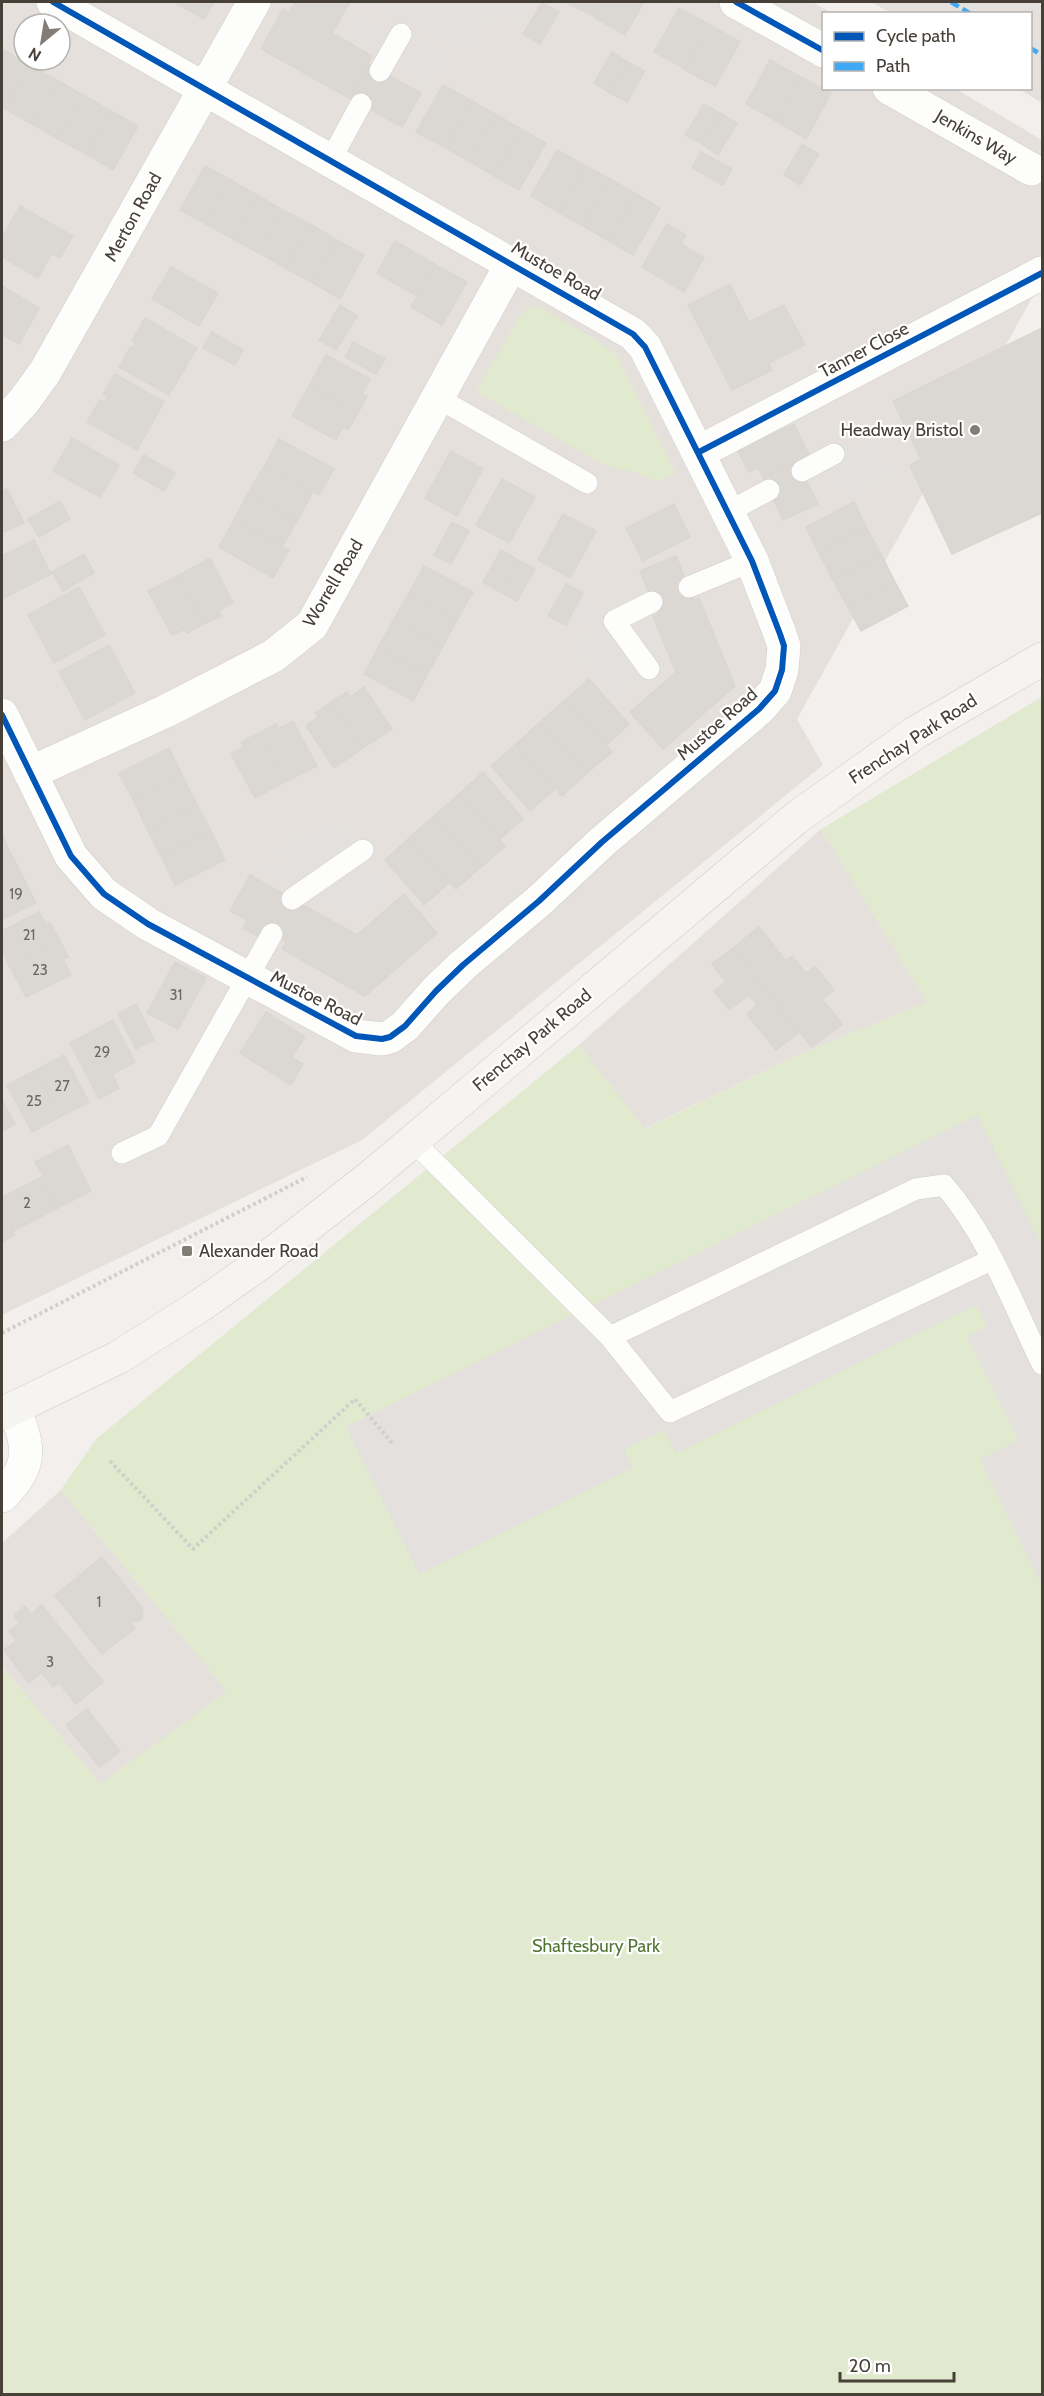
<svg xmlns="http://www.w3.org/2000/svg" width="1044" height="2396" font-family="Cabin,sans-serif">
	<style>
		.residential { fill: #e5e0db; fill-rule: evenodd }
		.green { fill: #e1e9ce }
		.parking { fill: #e3e0dd }
		.building { fill: #dbd8d4; stroke: #dad6d2; stroke-width: 1.5 }
		.lines { fill: none; stroke-linecap: round; stroke-linejoin: round }
		.lane-casing { stroke: #d0cdca; stroke-width: 22 }
		.street-casing { stroke: #d0cdca; stroke-width: 34 }
		.secondary-casing { stroke: #d0cbc4; stroke-width: 34 }
		.path { stroke: #d2cfcb; stroke-width: 4; stroke-dasharray: 3 3; stroke-linecap: butt }
		.lane { stroke: #fdfdfc; stroke-width: 21 }
		.street { stroke: #fdfdfc; stroke-width: 33 }
		.secondary { stroke: #f6f4f0; stroke-width: 33 }
		.quiet { stroke: #3fa9f5; stroke-width: 4.5; stroke-dasharray: 9 4.5; stroke-linecap: butt }
		.cycleway-casing { stroke: #fff; stroke-width: 10 }
		.cycleway { stroke: #0057b8; stroke-width: 6 }
		.poi-dot { fill: #837d78; stroke: #fff; stroke-width: 2 }
		.labels { text-anchor: middle; dominant-baseline: central; stroke-width: 4.5; stroke-linejoin: round; paint-order: stroke }
		.number-label { font-size: 15px; fill: #6d6760 }
		.street-label { font-size: 18px; fill: #474039; stroke: #fff }
		.poi-label { font-size: 18px; fill: #474039; stroke: #fff; text-anchor: end }
		.park-label { font-size: 18px; fill: #507530; stroke: #fff }
	</style>
	<rect width="100%" height="100%" fill="#f2efec"/>
	<path class="residential" d="M2 2H812L832 13 824 14V88L956 89 1042 140V280L797 719 823 765 362 1140 2 1315ZM24 24H60V60H24Z
		M821 829 927 1002 791 1058 644 1129 579 1045Z
		M61 1490 228 1692 100 1784 2 1666V1543Z"/>
	<path class="green" d="M537 306 592 337 616 354 676 473 658 482 634 472 606 466 476 392 518 319 526 309Z
		M1042 697V2394H2V1666L100 1784 227 1691 61 1490 96 1439 579 1045 645 1129 791 1058 927 1002 821 829Z"/>
	<path class="parking" d="M370 2H532L519 25 494 11 467 57Z
		M871 2H1042V103L1019 89 1030 88V14L891 13Z
		M356 13 379 26 384 17 450 54 431 89 373 56 372 52 343 35Z
		M876 439 894 473 844 500 820 456 848 440 854 450Z
		M637 595 662 658 616 699 571 647 592 627 574 617 585 596 604 609Z
		M338 815 351 841 393 887 350 922 333 903 324 908 256 870 265 858 288 869 274 846Z
		M977 1115 1042 1247V1585L980 1459 1019 1440 967 1336 987 1326 976 1305 676 1453 664 1430 624 1449 633 1468 419 1574 346 1427Z"/>
	<path class="building" d="M174 2H214L204 19Z
		M295 2H350L332 33 372 56 349 98 261 49 283 9 289 13Z
		M565 2H604L595 17Z
		M604 2H644L625 35 595 18Z
		M542 3 559 12 540 44 523 34Z
		M679 8 710 25 685 69 654 52Z
		M710 25 740 42 715 86 685 70Z
		M2 49 29 65 5 109 2 107Z
		M612 52 628 62 610 93 594 83Z
		M770 60 801 77 776 121 746 104Z
		M628 62 645 71 627 102 610 93Z
		M368 64 421 93 402 127 349 98Z
		M29 65 57 80 32 124 5 109Z
		M801 77 831 93 806 139 776 121Z
		M57 80 83 95 58 139 32 124Z
		M443 85 472 101 446 148 416 132Z
		M83 95 111 111 86 154 58 139Z
		M472 101 495 114 469 161 446 148Z
		M704 104 720 113 702 144 685 135Z
		M111 111 138 126 113 170 86 154Z
		M720 113 737 123 718 155 702 144Z
		M495 114 521 129 494 176 469 161Z
		M521 129 546 143 519 190 494 176Z
		M802 144 819 154 800 185 784 175Z
		M557 150 586 166 560 213 531 196Z
		M701 152 732 169 723 185 692 168Z
		M205 166 229 179 204 223 180 210Z
		M586 166 610 179 583 226 560 213Z
		M229 179 257 195 233 239 204 223Z
		M610 179 636 194 609 241 583 226Z
		M636 194 660 208 633 255 609 241Z
		M257 195 283 210 259 253 233 239Z
		M20 206 73 236 60 258 52 253 38 278 2 257V238Z
		M283 210 310 224 285 268 259 253Z
		M310 224 337 240 313 283 285 268Z
		M667 224 686 235 681 244 704 258 684 292 642 267Z
		M337 240 364 255 340 299 313 283Z
		M395 241 436 265 417 296 377 273Z
		M436 265 467 282 442 325 411 307Z
		M171 267 218 293 199 326 152 299Z
		M730 284 749 322 784 305 805 345 769 363 772 370 732 390 688 305Z
		M2 286 39 308 19 344 2 334Z
		M340 305 357 316 336 350 319 340Z
		M145 318 197 348 169 395 119 367 131 346 133 347 136 343 132 341Z
		M1042 328V513L952 554 910 466 921 459 893 401Z
		M212 332 243 350 235 365 203 348Z
		M353 342 385 359 376 374 345 357Z
		M326 355 370 379 362 394 367 396 358 413 309 386Z
		M115 374 164 402 137 450 87 422 100 400 104 402 108 396 103 394Z
		M309 386 358 413 348 430 343 427 336 440 292 416Z
		M794 424 809 455 763 477 758 468 749 472 738 451Z
		M72 438 119 465 100 497 53 471Z
		M279 439 334 469 319 495 265 465Z
		M451 451 483 469 457 516 425 498Z
		M144 455 175 473 164 491 133 473Z
		M797 461 818 504 783 520 763 477Z
		M265 465 313 492 297 521 248 493Z
		M502 479 535 497 509 543 476 525Z
		M7 489 24 523 2 533V491Z
		M248 493 297 521 282 547 234 520Z
		M60 501 70 519 39 537 28 519Z
		M854 502 866 527 818 551 806 527Z
		M674 504 690 537 643 561 626 528Z
		M563 514 596 531 570 578 538 560Z
		M234 520 289 550 273 578 219 547Z
		M452 522 469 531 451 564 434 555Z
		M866 527 881 554 833 580 818 551Z
		M34 540 51 574 2 599V556Z
		M501 550 518 560 500 592 483 582Z
		M84 554 94 573 63 591 52 572Z
		M881 554 895 582 848 607 833 580Z
		M676 556 694 600 699 598 735 686 663 749 630 712 676 672 653 616 658 615 640 571Z
		M210 558 233 603 219 610 221 616 204 624 179 575Z
		M518 560 535 569 517 601 500 592Z
		M424 566 473 592 457 620 409 593Z
		M179 575 204 624 187 633 184 629 172 635 148 591Z
		M895 582 908 606 861 631 848 607Z
		M566 584 583 593 566 625 548 616Z
		M79 587 105 635 54 663 28 615Z
		M409 593 457 620 443 646 394 619Z
		M394 619 443 646 427 675 378 648Z
		M109 645 135 693 85 720 59 672Z
		M378 648 427 675 413 701 364 674Z
		M589 679 629 724 606 746 565 700Z
		M364 687 392 729 363 748 331 702 347 692 350 697Z
		M565 700 612 752 586 774 540 722Z
		M331 702 363 748 334 768 306 726 318 717 315 713Z
		M293 721 317 766 285 782 259 733 276 724 278 729Z
		M540 722 586 774 562 796 516 744Z
		M259 733 285 782 255 798 231 754 244 747 241 742Z
		M516 744 555 789 530 811 491 766Z
		M169 748 182 775 133 799 119 773Z
		M483 772 523 819 499 840 459 794Z
		M182 775 197 805 147 829 133 799Z
		M459 794 505 846 480 868 434 816Z
		M197 805 211 831 161 856 147 829Z
		M434 816 480 868 456 889 409 838Z
		M211 831 225 860 175 885 161 856Z
		M2 834 8 848 2 851Z
		M409 838 449 883 424 905 385 860Z
		M8 848 22 875 2 885V851Z
		M22 875 36 903 2 920V885Z
		M250 875 357 935 404 894 437 933 365 996 282 949 286 942 272 934 259 937 243 928 247 920 230 911Z
		M39 912 46 925 50 923 60 940 9 965 2 949V931Z
		M759 927 786 961 792 956 806 973 815 966 834 990 822 999 842 1024 812 1047 733 948Z
		M60 940 68 957 63 959 71 975 26 997 9 965Z
		M733 948 799 1032 776 1050 747 1014 757 1005 749 995 729 1010 714 991 726 982 712 964Z
		M175 962 206 978 178 1029 147 1013Z
		M136 1004 154 1040 136 1049 118 1014Z
		M266 1012 305 1037 292 1057 303 1064 291 1085 240 1053Z
		M113 1020 135 1062 112 1074 119 1088 99 1099 70 1043Z
		M64 1055 89 1102 60 1117 36 1070Z
		M36 1070 60 1117 32 1132 7 1085Z
		M2 1100 15 1124 2 1131Z
		M68 1145 91 1191 56 1209 40 1178 43 1176 35 1162Z
		M40 1178 56 1209 13 1231 2 1209V1197Z
		M2 1209 15 1235 2 1242Z
		M102 1557 143 1609 142 1618 137 1622 128 1620 135 1628 102 1654 55 1595Z
		M42 1605 103 1682 76 1704 59 1683 53 1687 42 1673 29 1683 4 1650 16 1641 9 1631 20 1623 14 1615 25 1606 31 1614Z
		M87 1709 120 1751 99 1767 66 1725Z"/>
	<g class="lines">
		<defs>
			<path id="lane" d="M380 71 401 34
				M331 159 361 104
				M438 398 587 483
				M802 471 834 454
				M728 512 769 490
				M689 587 752 561
				M649 669 614 621 652 602
				M292 899 363 850
				M413 1141 610 1337 670 1412 991 1260
				M122 1153 158 1136 272 934
				M610 1337 916 1189 944 1185C988 1236 1013 1304 1042 1364"/>
			<path id="street" d="M736 2 824 51
				M889 88 1031 169
				M2 425 24 401 45 372 254 2
				M699 452 1042 273
				M2 715 71 856 104 894 148 924 356 1036 382 1039 390 1037 405 1026 436 991 463 965 539 901 602 842 759 709 775 691 782 670 784 646 780 634 752 561 645 347 633 334 53 2
				M30 773 166 711 273 656 312 625 512 263
				M2 1496C34 1464 29 1447 14 1408"/>
			<path id="secondary" d="M2 1414 119 1357 201 1305 259 1264 369 1178 796 818 915 733 1042 659"/>
		</defs>
		<use href="#lane" class="lane-casing"/>
		<use href="#street" class="street-casing"/>
		<use href="#secondary" class="secondary-casing"/>
		<path class="path" d="M2 1333 307 1177
			M110 1461 193 1549 355 1399 393 1444"/>
		<use href="#lane" class="lane"/>
		<use href="#street" class="street"/>
		<use href="#secondary" class="secondary"/>
		<path class="quiet" d="M951 2 971 14
			M1030 48 1042 55"/>
		<defs>
			<path id="cycleway" d="M736 2 824 51
				M699 452 1042 273
				M2 715 71 856 104 894 148 924 356 1036 382 1039 390 1037 405 1026 436 991 463 965 539 901 602 842 759 709 775 691 782 670 784 646 780 634 752 561 645 347 633 334 53 2"/>
		</defs>
		<use href="#cycleway" class="cycleway-casing"/>
		<use href="#cycleway" class="cycleway"/>
	</g>
	<g class="poi-dot">
		<circle cx="975" cy="430" r="6"/>
		<rect x="181" y="1245" width="12" height="12" rx="3"/>
	</g>
	<g class="labels">
		<g class="number-label">
			<text x="16" y="894">19</text>
			<text x="29" y="935">21</text>
			<text x="40" y="970">23</text>
			<text x="176" y="995">31</text>
			<text x="102" y="1052">29</text>
			<text x="62" y="1086">27</text>
			<text x="34" y="1101">25</text>
			<text x="27" y="1203">2</text>
			<text x="99" y="1602">1</text>
			<text x="50" y="1662">3</text>
		</g>
		<g class="street-label">
			<text transform="translate(976 137) rotate(30)">Jenkins Way</text>
			<text transform="translate(133 217) rotate(-61)">Merton Road</text>
			<text transform="translate(556 271) rotate(30)">Mustoe Road</text>
			<text transform="translate(864 350) rotate(-28)">Tanner Close</text>
			<text transform="translate(333 583) rotate(-59)">Worrell Road</text>
			<text transform="translate(717 724) rotate(-41)">Mustoe Road</text>
			<text transform="translate(913 739) rotate(-33)">Frenchay Park Road</text>
			<text transform="translate(316 998) rotate(27)">Mustoe Road</text>
			<text transform="translate(532 1040) rotate(-40)">Frenchay Park Road</text>
		</g>
		<g class="poi-label">
			<text x="963" y="430">Headway Bristol</text>
			<text x="199" y="1251" text-anchor="start">Alexander Road</text>
		</g>
		<g class="park-label">
			<text x="596" y="1946">Shaftesbury Park</text>
		</g>
	</g>
	<rect width="1044" height="2396" fill="none" stroke="#474039" stroke-width="6"/>
	<rect x="822" y="12" width="210" height="78" fill="#ffffff" stroke="#b5b3b0" stroke-width="1.5"/>
	<rect x="834" y="32" width="30" height="9" fill="#0057b8" stroke="#b5b3b0" stroke-width="1.5"/>
	<text x="876" y="42" font-size="18" fill="#474039">Cycle path</text>
	<rect x="834" y="62" width="30" height="9" fill="#3fa9f5" stroke="#b5b3b0" stroke-width="1.5"/>
	<text x="876" y="72" font-size="18" fill="#474039">Path</text>
	<g transform="translate(42 42) rotate(210)"><circle r="28" fill="#ffffff" stroke="#b5b3b0" stroke-width="1.5"/>
	<path d="M0-4.5L10 22L0 15L-10 22Z" fill="#837d78"/>
	<text y="-9" font-size="16" font-weight="bold" text-anchor="middle" fill="#474039">N</text>
	</g>
	<path d="M840 2372v9h114v-9" fill="none" stroke="#474039" stroke-width="3"/>
	<text x="849" y="2372" font-size="18" fill="#474039" stroke="#ffffff" stroke-width="4.5" paint-order="stroke">20 m</text>
</svg>
